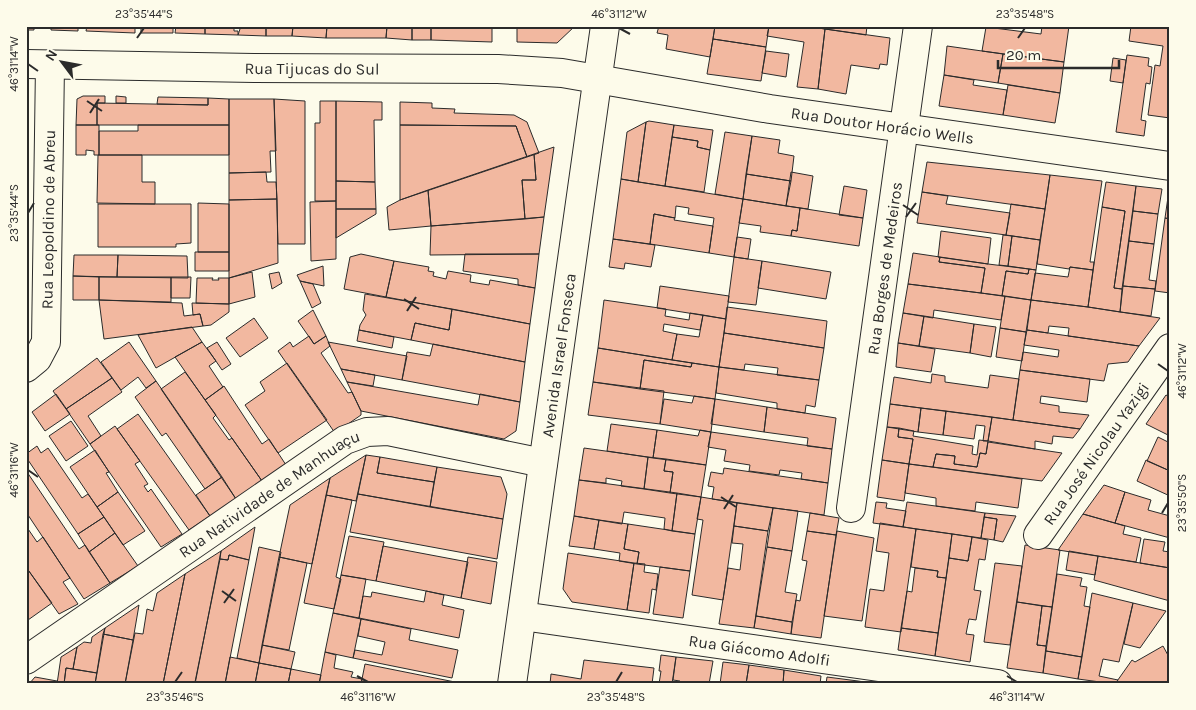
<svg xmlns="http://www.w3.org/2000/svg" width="1196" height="710" font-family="Karla,sans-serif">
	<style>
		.building { fill: #f2b8a0; stroke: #2b2b2b }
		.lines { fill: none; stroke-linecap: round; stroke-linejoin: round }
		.street-casing { stroke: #2b2b2b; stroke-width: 30 }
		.secondary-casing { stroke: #2b2b2b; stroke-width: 30 }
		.street { stroke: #fdfbea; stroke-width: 28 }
		.secondary { stroke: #fdfbea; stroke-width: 28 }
		.ticks { fill: none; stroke: #2b2b2b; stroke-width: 2 }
		.labels { text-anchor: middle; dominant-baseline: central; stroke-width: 4; stroke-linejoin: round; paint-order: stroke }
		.street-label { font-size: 16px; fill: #2b2b2b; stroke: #fdfbea }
		.neatline { fill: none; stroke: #2b2b2b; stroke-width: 2 }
		.ticks-label { font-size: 12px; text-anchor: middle; fill: #2b2b2b }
	</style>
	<rect width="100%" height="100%" fill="#fdfbea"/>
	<path class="building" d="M26 26H34V30H26Z
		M51 26H78V31L51 30Z
		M87 26H135V33L86 31Z
		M141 26H173V33H141Z
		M176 26H205V34L175 33Z
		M205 26H234V31H238V35L205 34Z
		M241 26H266V36L238 35Z
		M266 26H293L292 36H266Z
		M293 26H327L326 38 292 36Z
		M327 26H387L386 38H326Z
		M387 26H412V40L386 38Z
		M412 26H431V40H412Z
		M431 26H492V42L431 40Z
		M517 26H575L557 43 517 42Z
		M659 26H715L710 57 666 49 668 35 657 33Z
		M715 26H769L766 47 713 39Z
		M769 26H808L825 29 818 89 797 87 804 42 767 36Z
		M818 26H867L866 35 825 29 818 28Z
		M1042 26H1069L1064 62 982 51 986 27 1041 34Z
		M1131 26H1170V118L1148 115 1155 65 1160 66 1163 46 1129 41Z
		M825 29 890 38 887 65 880 64 879 69 851 65 846 94 818 89Z
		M713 39 766 47 761 81 707 74Z
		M947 46 1003 54 998 83 944 75Z
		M766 51 789 54 786 77 762 73Z
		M1003 54 1064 62 1060 93 998 83Z
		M1127 55 1149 58 1148 66 1152 67 1150 84 1146 83 1141 120 1146 121 1144 136 1116 132Z
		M1113 58 1126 60 1123 83 1110 81Z
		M944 75 974 80 973 85 1007 90 1003 115 939 106Z
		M1008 85 1060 93 1055 123 1003 115Z
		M83 96H105V103H97V125H76L77 99Z
		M116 96 126 97V103H116Z
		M158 97 208 98V105L157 104Z
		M208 98 229 99V125H97V103L208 105Z
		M229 99H274L276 151H270L271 172 229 173Z
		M274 99 305 101V244H278Z
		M320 101H336V201H315V123H320Z
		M336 101 382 102V120H374L375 182 336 181Z
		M400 102 432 103V108L455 109 454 113 514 115 527 122 539 153 527 157 516 126 400 125Z
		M649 121 674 125 665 186 638 182 646 122Z
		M646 122 638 182 621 179 627 132Z
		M76 125H99V155H94V151L86 150V155H76Z
		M138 125H229V155H99V131H138Z
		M400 125 516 126 527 157 400 200Z
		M674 125 713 130 710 150 697 147 698 141 672 137Z
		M725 132 752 136 743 199 715 194Z
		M752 136 780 140 778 153 794 156 791 181 746 174Z
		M672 137 698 141 697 147 710 150 704 192 665 186Z
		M554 147 544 217 525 219 522 180H536L534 154Z
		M534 154 536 180H522L525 219 431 226 428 190Z
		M98 155H142V182H155V204L97 203Z
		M927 162 1050 175 1045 209 922 192Z
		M266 172 267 182H276L277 199 229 200V173Z
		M791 172 813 176 808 209 786 206Z
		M746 174 791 181 786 206 743 199Z
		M1050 175 1102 181 1090 262H1094L1093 270 1070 267 1069 269 1037 264Z
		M621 179 743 199 734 257 709 253 714 218 688 214 689 208 676 206 675 218 654 214 650 244 613 239Z
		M336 181 375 182 376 209H336Z
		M1106 182 1136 186 1122 289 1114 288 1125 211 1102 207Z
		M844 186 867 190 863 218 839 215Z
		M1136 186 1162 189 1158 214 1133 211Z
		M428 190 431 226 389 230 387 207 400 200Z
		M1169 190H1170V219L1165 218Z
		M922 192 948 196 946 204 1010 213 1006 235 917 223Z
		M277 199 278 263 229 278V200Z
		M743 199 800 208 797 231 792 230 791 236 760 232 761 226 739 223Z
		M336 201V259L311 261 310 202Z
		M198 203 229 204V252H198Z
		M98 204H191V243L176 244V247H98Z
		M1011 204 1045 209 1040 240 1006 235Z
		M1102 207 1125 211 1114 288 1122 289 1120 312 1088 307Z
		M800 208 863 218 859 246 791 236 792 230 797 231Z
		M336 209H376V214L336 238Z
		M1133 211 1158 214 1154 244 1129 241Z
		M654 214 675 218 674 220 713 226 709 253 650 244Z
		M544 217 539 254 430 255 431 226Z
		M1165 218 1170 219V293L1155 291Z
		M941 231 991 238 988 264 938 257Z
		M1003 235 1012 236 1008 266 999 265Z
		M1012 236 1040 240 1036 270 1008 266Z
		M737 237 751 239 748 259 734 257Z
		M613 239 655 245 651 267 625 263 624 269 609 267Z
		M1129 241 1154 244 1149 280 1156 281 1155 289 1123 286Z
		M195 252H229V271H195Z
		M913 253 940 257 939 262 985 268 981 293 908 284Z
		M361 254 394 261 386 297 344 289 350 257Z
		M465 254H539L535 288 518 285V279L463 271Z
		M74 255H118L117 277 73 276Z
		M118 255 187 256 188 278 117 277Z
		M734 257 762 261 756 305 728 302Z
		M940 257 988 264 1029 269 1028 274 1006 271 1002 296 981 293 985 268 939 262Z
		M394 261 429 267 428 271 434 272 433 276 446 279 448 271 471 275 470 282 489 285 490 280 535 288 530 324 386 297Z
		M762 261 831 272 826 299 758 288Z
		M323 266 324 286 300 281 297 275Z
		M1070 267 1093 270 1088 307 1031 300 1035 273 1068 277Z
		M1029 269 1036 270 1031 300 1002 296 1006 271 1028 274Z
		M252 272 255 297 229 304V278Z
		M279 272 282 283 272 289 269 274Z
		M73 276 99 277V300H73Z
		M99 277H171V302L99 300Z
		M171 277H191L190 298H171Z
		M197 278H213L212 280H219L218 278H229V304L196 303Z
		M300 281 313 284 321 303 312 308Z
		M908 284 1005 296 1001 320 934 310 933 318 903 313Z
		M660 286 729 296 726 319 657 308Z
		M1123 286 1155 289 1151 316 1120 312Z
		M365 294 452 309 449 330 415 323 411 340 359 330 360 325 366 315 363 310Z
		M1005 296 1031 300 1026 332 1000 328Z
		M99 300 182 303 184 316 200 314 203 326 104 339Z
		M604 300 666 309 665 316 689 320 690 313 703 315 700 330 664 324 663 331 677 334 672 360 598 348Z
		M1031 300 1088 307 1160 318 1139 346 1068 336 1069 328 1049 326 1048 333 1027 330Z
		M192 303 229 304V312L211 325 203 326 200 314 193 315Z
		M727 307 827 321 824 348 724 333Z
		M452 309 530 324 525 362 411 340 415 323 449 330Z
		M313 310 326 336 314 344 298 321Z
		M903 313 924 316 919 346 898 343Z
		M703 315 726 319 719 367 672 360 677 334 699 337Z
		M924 316 974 324 970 353 919 346Z
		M254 318 268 338 240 357 226 338Z
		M974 324 996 327 991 357 970 353Z
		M192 327 202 342 156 368 138 335Z
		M1000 328 1026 332 1022 361 996 357Z
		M359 330 394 337 392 348 357 341Z
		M1027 330 1139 346 1128 362 1108 364 1104 381 1020 370 1023 352 1058 357 1059 350 1024 345Z
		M724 333 824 348 819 380 777 375 778 368 745 364 744 370 719 367Z
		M309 336 314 344 326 336 330 346 321 353 348 393 352 392 361 411V415L335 433 278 351 290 342 293 347Z
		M129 342 156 381 146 388 138 377 121 390 101 362Z
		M202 342 216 361 209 366 223 387 205 400 175 357Z
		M217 342 231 364 222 370 207 348Z
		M328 342 407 356 402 380 341 369Z
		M898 343 935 349 931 372 896 367Z
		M433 344 525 362 520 402 402 380 407 352 430 356Z
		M598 348 692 363 691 367 644 360 640 389 593 382Z
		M97 358 112 378 66 409 53 391Z
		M644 360 691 367 692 363 719 367 715 399 640 389Z
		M287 363 327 420 278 453 245 405 265 391 260 382Z
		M719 367 819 380 815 407 806 405 805 413 777 409V403L716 393Z
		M341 369 375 375 373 386 347 382Z
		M1020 370 1090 379 1087 402 1041 396 1040 403 1059 406V412L1089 415 1080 429 1013 420Z
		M185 372 216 415 213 418 229 440 232 438 262 481 236 499 161 389Z
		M932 374 945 376V382L988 388 990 375 1019 379 1013 420 890 404 894 377 931 383Z
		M112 378 122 392 88 416 101 436 90 444 66 409Z
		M156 381 222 477 205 489 166 433 162 436 135 397Z
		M347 382 478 405 480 394 520 402 516 431 504 439 361 411Z
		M593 382 664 391 660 424 588 415Z
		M224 386 262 444 269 439 286 465 262 481 205 400Z
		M56 394 70 414 45 431 32 412Z
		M1166 395 1170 397V436L1146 424Z
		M694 396 715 399 711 432 660 424 664 399 692 403Z
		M715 399 767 407 764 432 711 424Z
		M890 404 921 408 918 432 887 427Z
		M767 407 836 418 832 449 807 446 808 438 764 432Z
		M921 408 946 411 943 435 918 432Z
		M946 411 992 417 988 441H983L985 426 976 425 974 439 943 435Z
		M138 414 210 516 189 530 117 429Z
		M992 417 1013 420 1080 429 1073 438 1053 436 1052 444 1035 441V449L988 441Z
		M71 421 88 446 66 461 49 436Z
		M611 424 657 430 653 458 607 451Z
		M115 426 140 461 135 464 148 484 144 486 148 492 151 489 182 534 161 547 90 444Z
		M887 427 899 428 898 437 913 439 909 464 882 460Z
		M899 428 914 431 913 436 973 446 972 454 977 455 979 440 988 441 986 454 980 453 977 467 954 464 955 456 936 454 933 467 909 464 913 439 898 437Z
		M657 430 698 436 700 430 711 432 706 465 653 458Z
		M711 432 832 449 828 483 801 479 802 473 780 470 779 475 749 471 750 465 724 461 726 450 708 447Z
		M1158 437 1170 443V471L1147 461Z
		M988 442 1035 449 1062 453 1042 481 933 467 936 454 955 456 954 464 977 467 980 453 986 454Z
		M37 446 41 453 48 448 82 498 88 494 104 517 78 534 26 457V454Z
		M584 448 648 457 644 489 621 486 622 481 606 478V483L579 480Z
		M95 450 109 472 106 473 118 492 97 507 70 467Z
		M366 455 380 457 377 473 434 482 430 507 358 494Z
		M366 455 356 501 326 495 330 478Z
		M380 457 437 467 434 482 377 473Z
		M648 457 666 459 664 471 673 472 670 493 644 489Z
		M666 459 706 465 701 497 670 493 673 472 664 471Z
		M882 460 909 464 904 501 877 497Z
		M1146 460 1170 471V496L1137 481Z
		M909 464 1022 479 1018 508 976 502 975 511 936 506V498L905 493Z
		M437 467 501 477 507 494 503 519 430 507Z
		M724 468 828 483 824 515 712 499 714 487 708 486 711 472 723 474Z
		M27 472 79 549 85 545 110 583 84 599 26 512Z
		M222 477 236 499 210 516 196 495Z
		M330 478 312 564 279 557 290 505Z
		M579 480 677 493 672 531 664 529 665 518 624 512 622 524 574 516Z
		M1104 485 1125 492 1115 523 1083 514Z
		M118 492 145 531 123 545 97 507Z
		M1125 492 1151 500 1148 510 1170 516V538L1115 523Z
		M677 493 701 497 695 534 672 531Z
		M358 494 503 519 497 559 350 532Z
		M326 495 352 500 336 577 341 579 334 609 304 603Z
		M701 497 737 503 723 600 692 595 703 520 697 519Z
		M876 502 887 503 886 508 906 511 903 527 873 523Z
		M907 502 985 513 981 538 903 527Z
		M737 503 773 508 768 531 734 526Z
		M773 508 798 511 792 551 767 547Z
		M810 513 839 518 836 535 807 531Z
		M985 513 1016 516 1003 542 994 540 997 519 984 517Z
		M1083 514 1125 526 1123 534 1141 538 1136 562 1058 550Z
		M574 516 599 520 594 549 569 546Z
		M104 517 115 533 89 552 78 534Z
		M984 517 997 519 994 540 981 538Z
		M599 520 628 524 624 549 639 552 637 564 619 561 620 553 594 549Z
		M880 523 916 529 901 632 865 627 870 589 884 591 889 553 876 551Z
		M628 524 695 534 690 571 637 564 639 552 624 549Z
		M26 526 37 542 43 537 70 578 63 582 78 604 59 614 26 567Z
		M734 526 768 531 754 628 719 624 728 568 740 570 743 544 732 543Z
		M255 527 249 560 229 555 228 560 220 559 221 551Z
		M916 529 952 534 946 578 937 577 938 571 911 567Z
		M807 531 836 535 821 638 791 634 796 600 800 601 807 561 802 560Z
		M837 531 874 538 862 621 824 616Z
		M115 533 138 566 110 583 89 552Z
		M952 534 972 537 968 561 949 558Z
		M349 536 384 542 376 581 341 575Z
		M972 537 988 540 985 560 979 559 974 590 981 591 976 620 969 619 966 634 974 635 970 662 935 656 949 558 968 561Z
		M1144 539 1165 542 1163 551 1170 552V568L1140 563Z
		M1025 545 1060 550 1052 607 1017 602Z
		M383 546 468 562 461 598 376 581Z
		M259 547 281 552 259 663 237 658Z
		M767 547 792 551 785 592 797 594 792 622 756 616Z
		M221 551 195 684H163L185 574Z
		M1069 551 1098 556 1095 575 1066 570Z
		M568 553 634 563 627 610 572 602 563 589Z
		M229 555 249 560 225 684H205L195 682 220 559 228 560Z
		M1098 556 1170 568V601L1094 580Z
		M279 557 307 563 289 650 262 645Z
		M468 557 497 562 491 604 461 598Z
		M634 563 645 564 644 572 658 574 656 590 652 589 649 613 627 610Z
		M995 563 1022 566 1010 645 984 642Z
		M26 567 52 603 28 620 26 618Z
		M660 567 690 571 683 618 653 614Z
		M915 568 938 571 937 577 946 578 938 633 901 628 907 591 912 592Z
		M185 574 163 684H125L135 633 143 634 147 609 153 611 157 593Z
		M1057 574 1082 578 1080 586 1087 587 1084 606 1090 607 1082 657 1046 651Z
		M341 575 366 579 359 618 333 613Z
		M426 591 444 595 442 605 464 610 459 638 359 618 363 596 371 597 372 592 424 602Z
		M1092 593 1133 603 1119 662 1103 659 1099 676 1118 680 1115 684 1078 679Z
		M1017 602 1042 606 1037 645 1046 646 1043 673 1007 668Z
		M1133 603 1166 611 1140 648 1124 644Z
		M139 605 133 640 103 634 105 628Z
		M1042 606 1052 607 1046 646 1037 645Z
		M333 613 361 619 353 658 325 652Z
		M756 616 792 622 791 634 754 628Z
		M361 619 411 629 409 640 458 650 452 678 353 658 355 650 382 655 385 642 358 636Z
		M105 628 97 673 73 669 77 647 84 642 91 643 92 637Z
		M901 628 938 633 935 656 898 650Z
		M103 634 133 640 125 684H95Z
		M262 645 295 652 291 669 259 663Z
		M1163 646 1170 659V684H1115L1132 660 1135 662Z
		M77 647 73 669 66 668 64 684H57L61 657Z
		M1046 651 1082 657 1078 679 1043 673Z
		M325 652 336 655 334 668 353 672 351 677 362 679 361 684H319Z
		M661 655 676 657 672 684H659L661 671H659Z
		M230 657 259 663 255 684H225Z
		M676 657 713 661 709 684H680V681L673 680Z
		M584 660 654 668 652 684H550L551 674 581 679Z
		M723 662 749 665 746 684H720Z
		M259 663 291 669 288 684H255Z
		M365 664 465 684H361Z
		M749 665 784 670 783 684H746Z
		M66 668 97 673 95 684H64Z
		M291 669 321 675 319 684H288Z
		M784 670 821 676 820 684H783Z
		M35 677 57 681V684H29Z
		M827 677 858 681 857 684H826Z
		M858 681 877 684H857Z"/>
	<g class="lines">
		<defs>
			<g id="street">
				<path id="s1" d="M26 64 254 68 498 69 562 73 770 109 1170 166"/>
				<path id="s2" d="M26 368 37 359 46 342 50 65"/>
				<path id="s3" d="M851 508 918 26"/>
				<path id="s4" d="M1038 535 1170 348"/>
				<path id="s5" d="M522 616 998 684"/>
				<path id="s6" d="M26 660 345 440 367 432 388 431 543 463"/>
			</g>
			<g id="secondary">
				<path id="s7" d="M512 684 605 26"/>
			</g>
		</defs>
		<use href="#street" class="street-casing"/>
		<use href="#secondary" class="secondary-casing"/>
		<use href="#street" class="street"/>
		<use href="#secondary" class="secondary"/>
	</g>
	<path class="ticks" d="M619 28 630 34M137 38 144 28M1018 38 1025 28M28 64 38 71M87 101 102 111M90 113 99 99M903 205 918 215M28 213 34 203M906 217 916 203M404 299 419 309M407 311 416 297M1158 364 1168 371M28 470 38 477M721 497 736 507M724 509 733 495M1162 513 1168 503M222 591 236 601M224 603 234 589M357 676 368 682M1007 676 1017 682M175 682 182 672M616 682 622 672"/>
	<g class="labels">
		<g class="street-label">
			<text stroke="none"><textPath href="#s1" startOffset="286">Rua Tijucas do Sul</textPath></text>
			<text stroke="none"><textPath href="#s1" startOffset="861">Rua Doutor Horácio Wells</textPath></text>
			<text stroke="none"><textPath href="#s2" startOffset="156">Rua Leopoldino de Abreu</textPath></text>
			<text stroke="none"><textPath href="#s3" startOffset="242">Rua Borges de Medeiros</textPath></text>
			<text stroke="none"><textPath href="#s7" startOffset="332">Avenida Israel Fonseca</textPath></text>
			<text stroke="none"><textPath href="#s4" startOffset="100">Rua José Nicolau Yazigi</textPath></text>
			<text stroke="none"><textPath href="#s6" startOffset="295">Rua Natividade de Manhuaçu</textPath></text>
			<text stroke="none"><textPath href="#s5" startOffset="240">Rua Giácomo Adolfi</textPath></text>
		</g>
	</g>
	<rect width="1196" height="710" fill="none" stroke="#fdfbea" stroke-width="55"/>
	<g transform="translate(62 62) rotate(302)" stroke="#fdfbea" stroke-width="4" paint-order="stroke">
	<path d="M0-4L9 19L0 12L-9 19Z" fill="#2b2b2b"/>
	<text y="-8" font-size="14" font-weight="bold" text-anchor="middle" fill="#2b2b2b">N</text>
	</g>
	<path d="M998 60v8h121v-8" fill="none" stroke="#2b2b2b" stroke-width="2.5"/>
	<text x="1006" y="60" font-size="15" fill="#2b2b2b" stroke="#fdfbea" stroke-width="4" paint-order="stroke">20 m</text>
	<rect x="28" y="28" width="1140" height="654" class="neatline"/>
	<g class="ticks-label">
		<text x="144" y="18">23°35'44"S</text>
		<text x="619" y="18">46°31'12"W</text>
		<text x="1025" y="18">23°35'48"S</text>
		<text transform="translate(14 64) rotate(-90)" y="4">46°31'14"W</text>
		<text transform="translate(14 213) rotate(-90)" y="4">23°35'44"S</text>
		<text transform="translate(1182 371) rotate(-90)" y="4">46°31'12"W</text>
		<text transform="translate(14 470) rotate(-90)" y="4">46°31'16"W</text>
		<text transform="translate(1182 503) rotate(-90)" y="4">23°35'50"S</text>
		<text x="175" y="701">23°35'46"S</text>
		<text x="368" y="701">46°31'16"W</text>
		<text x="616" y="701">23°35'48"S</text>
		<text x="1017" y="701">46°31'14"W</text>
	</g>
</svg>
